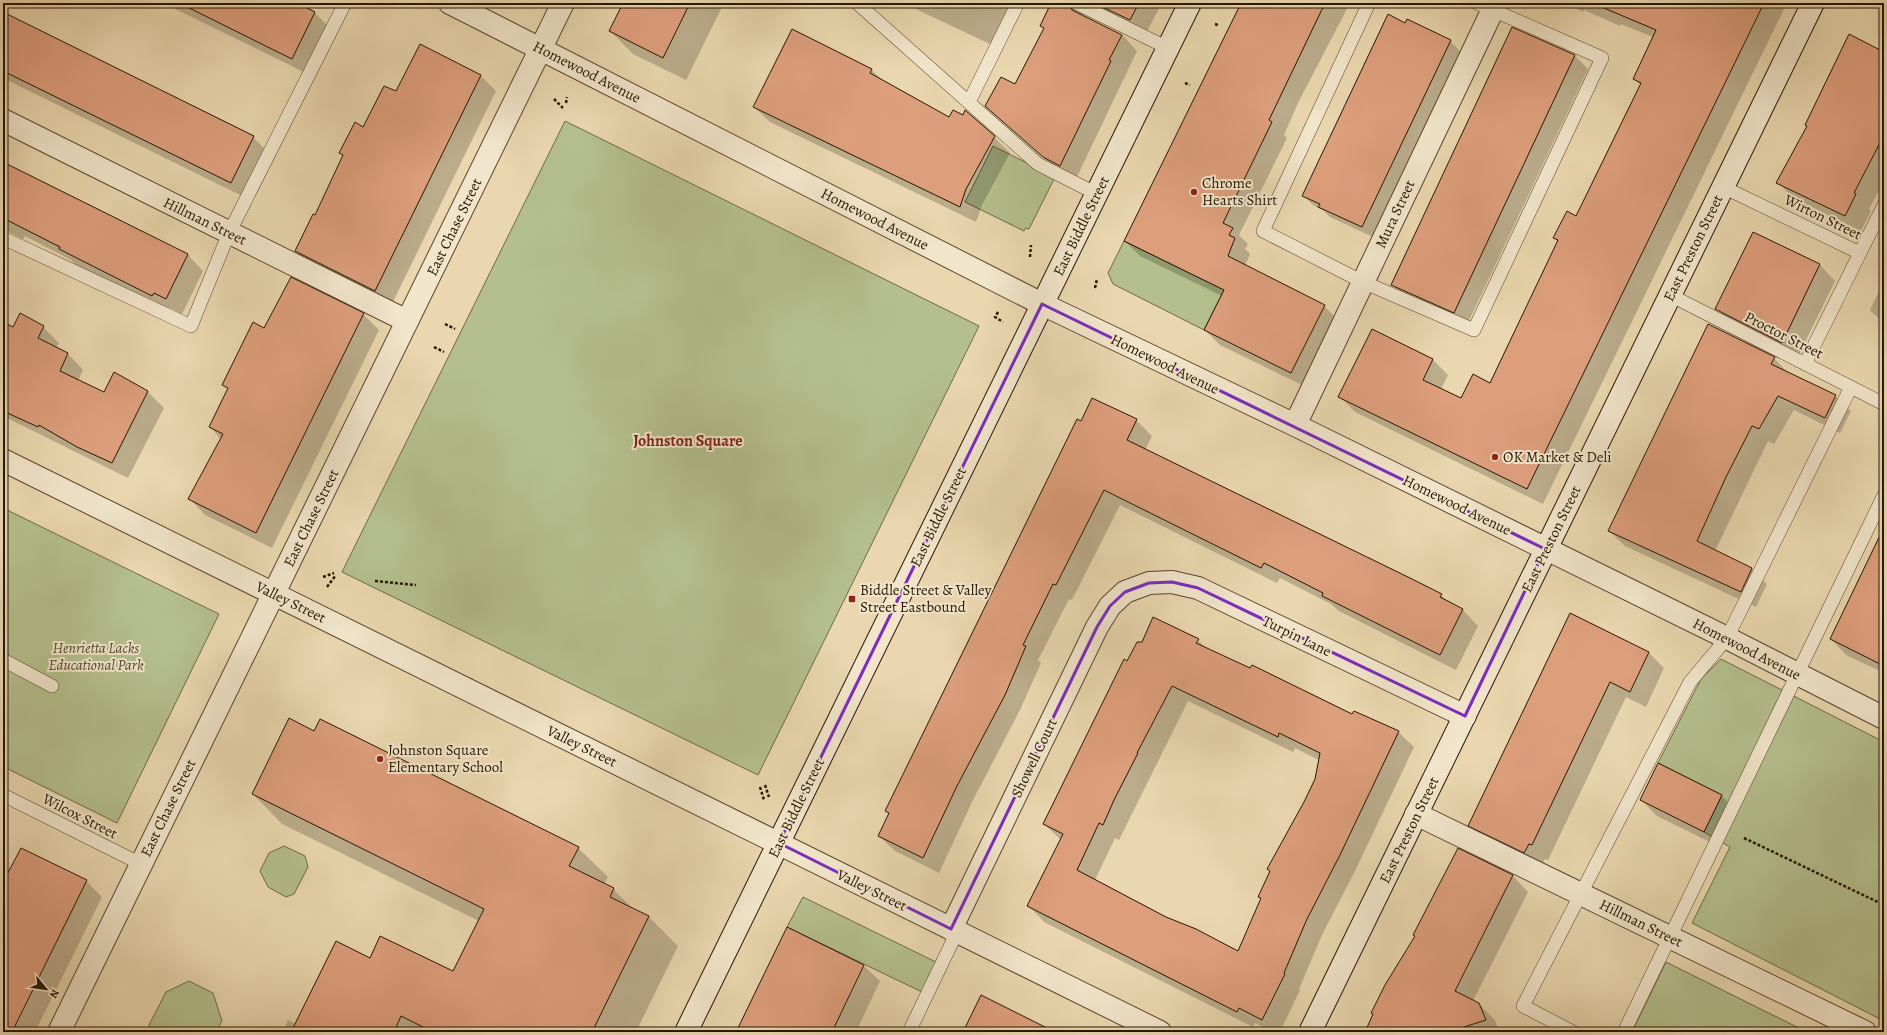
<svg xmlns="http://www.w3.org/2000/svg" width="1887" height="1035" font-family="Alegreya,serif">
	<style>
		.green { fill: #b4bf8d; stroke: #6d6a46 }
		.shadow { fill: #0003; fill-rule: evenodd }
		.building { fill: #dd9e7c; stroke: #261600; fill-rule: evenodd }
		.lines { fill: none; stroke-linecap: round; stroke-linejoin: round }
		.service-casing { stroke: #57462c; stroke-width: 14 }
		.minor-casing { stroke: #57462c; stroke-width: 24 }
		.tertiary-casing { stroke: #57462c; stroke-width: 24 }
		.secondary-casing { stroke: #261600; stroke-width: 24 }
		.path { stroke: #261600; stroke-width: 2.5; stroke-dasharray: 3 2; stroke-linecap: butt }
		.service { stroke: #f1e5cb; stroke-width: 13 }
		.minor { stroke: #f1e5cb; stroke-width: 22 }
		.tertiary { stroke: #f1e5cb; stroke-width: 22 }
		.secondary { stroke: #f1e5cb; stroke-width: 22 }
		.marked { fill: none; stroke: #7b2cbf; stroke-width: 3; stroke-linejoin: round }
		.poi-dot { fill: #8f2418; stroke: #f1e5cb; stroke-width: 1.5 }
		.labels { text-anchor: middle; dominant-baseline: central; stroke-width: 4; stroke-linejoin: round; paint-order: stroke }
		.street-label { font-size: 15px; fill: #261600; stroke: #f1e5cb }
		.poi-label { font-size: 15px; fill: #261600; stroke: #f1e5cb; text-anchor: start }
		.park-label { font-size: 15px; font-style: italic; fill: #51492a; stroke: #f1e5cb }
		.neighbourhood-label { font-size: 16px; font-weight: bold; fill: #7a1f14; stroke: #f1e5cb }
	</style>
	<rect width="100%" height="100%" fill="#ead7af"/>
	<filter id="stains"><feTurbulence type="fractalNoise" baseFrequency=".005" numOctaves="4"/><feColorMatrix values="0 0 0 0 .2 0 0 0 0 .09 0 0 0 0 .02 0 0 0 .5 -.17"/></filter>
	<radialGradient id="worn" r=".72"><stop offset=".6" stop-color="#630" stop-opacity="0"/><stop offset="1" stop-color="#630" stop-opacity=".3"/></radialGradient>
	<path class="green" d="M565 121 979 326 758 775 342 572Z
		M993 146 1055 177 1029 229 1026 228 1024 231 965 202Z
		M1124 241 1224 290 1204 330 1113 284 1108 273Z
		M3 508 219 614 117 823 8 769 3 779Z
		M1721 659 1884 742V1021L1692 923 1730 847 1704 832 1722 795 1658 763 1701 679Z
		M284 846 305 856 308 867 294 894 286 897 268 887 260 871 269 853Z
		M803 897 936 962 922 992 787 927Z
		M1666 962 1807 1032H1632Z
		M189 981 213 993 222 1021 216 1032H152L149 1025 166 992Z"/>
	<path class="shadow" d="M163 3H295L315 13 330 28 308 74Z
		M532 3H540L538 6Z
		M624 3H724L686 80 633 54 610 31Z
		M903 3H1011L992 45Z
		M1066 3H1162L1145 35 1087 11 1083 15 1122 35 1137 51 1075 181 1059 172 986 106 1016 86Z
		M1242 3H1350L1298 103 1284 135 1287 138 1239 235 1248 244 1245 249 1250 254 1245 266 1324 306 1339 321 1306 387 1220 345 1205 330 1222 296 1140 256 1125 241Z
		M1564 3H1787L1543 504 1355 412 1339 396 1432 359 1448 375 1441 389 1461 399 1490 384 1559 242 1554 238 1576 217 1641 85 1634 79 1653 37 1621 24 1620 26 1584 10 1583 12Z
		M3 13 253 137 269 153 246 198 3 78Z
		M1406 24 1450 41 1461 52 1373 237 1330 217 1323 210 1314 206 1303 195Z
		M1512 28 1575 56 1588 69 1467 325 1405 298 1392 285Z
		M792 31 872 70 884 82 950 118 994 137 1010 153 982 205 976 222 770 122 754 107Z
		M420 46 481 76 496 91 391 306 312 267 296 251 316 216 344 157 340 153 397 93Z
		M1884 53V181L1869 209 1871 211 1861 231 1793 198 1778 182Z
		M3 164 188 255 203 271 182 314 170 308 168 311 76 265 71 260 25 236 23 239 3 229Z
		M1754 233 1820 265 1835 281 1797 358 1732 325 1717 309Z
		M1884 281V335L1879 330 1882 322 1870 310Z
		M363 314 379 330 272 548 205 515 190 499 221 439 210 427 228 389 223 384 265 329Z
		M3 323 14 328 43 327 59 343 56 348 68 354 83 370 78 381 105 394 115 374 148 392 164 408 128 478 3 416Z
		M1774 358 1789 374 1835 396 1851 411 1840 433 1794 410 1774 444 1768 441 1715 551 1752 569 1767 584 1756 607 1625 546 1609 531Z
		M1136 420 1152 436 1145 450 1441 595 1450 604 1463 610 1478 626 1456 670 1339 611 1331 604 1280 578 1277 583 1120 505 1072 600 1069 599 1038 660 1041 663 1020 710 972 802 939 873 895 851 879 836 890 815 886 811 1081 422Z
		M1884 569V673L1846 655 1831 639Z
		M1571 615 1649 653 1664 668 1646 707 1626 697 1548 860 1545 859 1540 868 1485 841 1470 825Z
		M1198 640 1208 650 1353 715 1398 732 1414 747 1355 871 1322 935 1299 989 1300 990 1280 1032H1273L1255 1023 1253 1027 1044 922 1029 906 1061 840 1044 824 1127 662ZM1188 701 1293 752 1295 748 1319 760 1316 779 1259 896 1262 899 1239 952 1166 917 1095 880 1115 838 1119 840Z
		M314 732 578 848 608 877 604 884 613 889 634 910 649 917 678 946 636 1032H283L288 1020 296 1024 371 959 453 973 479 921 282 824 253 794Z
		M1658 765 1722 796 1737 812 1720 847 1657 816 1641 800Z
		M1458 850 1513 876 1528 892 1473 1001 1479 1004 1495 1020 1499 1032H1366L1416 936Z
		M86 881 102 897 35 1032H3V884Z
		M788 928 864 966 880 981 856 1032H737Z"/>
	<path class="building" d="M179 3H297L315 12 292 59Z
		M623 3H690L663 58 609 31Z
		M1051 3H1068L1072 10 1122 35 1109 60 1111 61 1060 166 1043 157 985 106 1001 77 1015 84 1044 28 1040 26Z
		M1094 3H1139L1130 20Z
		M1241 3H1325L1269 120 1272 122 1223 223 1233 228 1229 235 1235 238 1228 256 1325 305 1291 373 1204 330 1224 290 1124 241Z
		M1592 3H1764L1527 489 1338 397 1372 329 1433 359 1423 380 1461 398 1473 374 1490 383 1558 240 1553 238 1567 211 1576 216 1641 83 1633 79 1656 30Z
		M3 12 254 136 231 183 3 71Z
		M1388 14 1405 23 1407 19 1451 40 1362 227 1318 207 1320 204 1302 196Z
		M1512 27 1575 55 1454 313 1391 285Z
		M792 29 872 69 870 73 949 117 953 110 963 115 965 110 995 136 966 189 960 207 753 107Z
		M1849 34 1884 52V135L1854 193 1856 194 1845 216 1776 183 1807 126 1805 125Z
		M420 44 481 75 375 291 295 251 313 214 315 215 343 155 339 153 355 122 363 127 384 86 396 91Z
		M3 162 188 254 166 299 154 293 152 296 59 249 60 247 3 218Z
		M1753 232 1820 264 1782 343 1715 309Z
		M291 277 364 313 256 533 188 499 223 434 209 427 228 388 222 385 253 322 264 328Z
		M20 313 44 326 38 338 68 353 60 371 104 392 114 372 148 391 112 463 77 447 39 425 38 427 3 411V322L13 327Z
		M1708 324 1775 357 1771 364 1836 395 1825 418 1778 396 1759 429 1752 426 1726 477 1697 541 1752 568 1741 592 1608 531Z
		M1092 398 1137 419 1127 440 1410 578 1442 594 1440 597 1463 609 1440 655 1322 596 1323 593 1264 563 1261 568 1104 490 1056 585 1053 584 1023 645 1026 646 1005 695 957 786 923 858 878 836 889 813 885 811 1077 419 1081 421Z
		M1884 527V666L1830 639Z
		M1570 613 1649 652 1630 692 1610 682 1532 845 1529 844 1524 853 1468 826Z
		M1153 617 1199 639 1196 643 1250 668 1252 665 1352 714 1354 711 1399 731 1340 855 1307 919 1284 973 1285 974 1262 1020 1239 1008 1237 1012 1027 906 1063 834 1043 824 1124 659 1127 661 1137 642H1142ZM1172 686 1278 737 1279 733 1320 753 1315 779 1304 802 1267 869 1270 871 1258 897 1261 898 1238 951 1196 929 1166 917 1077 870 1099 823 1103 825 1114 800 1138 753H1137Z
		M289 718 314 731 320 719 579 847 569 866 614 888 610 897 649 916 592 1032H433L401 1016 394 1032H291L336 941 370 958 380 936 453 971 484 909 252 794Z
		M1658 763 1722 795 1704 832 1640 800Z
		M21 848 87 880 12 1032H3V882Z
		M1458 848 1513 875 1455 991 1479 1003 1486 1020 1464 1027 1461 1032H1365L1373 1014 1371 1013 1385 985 1415 936 1413 935Z
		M787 927 864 965 832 1032H736Z
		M981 995 1055 1032H963Z"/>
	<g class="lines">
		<defs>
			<path id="service" d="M857 3 1038 164 1097 194
				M1076 3 1168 48
				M1369 3 1263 231 1363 282 1474 330 1602 58 1477 3
				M969 102 1018 3
				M1723 187 1860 253 1884 205
				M3 238 191 326 229 233 345 3
				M1670 295 1884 404
				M1805 364 1860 253
				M3 660 52 686
				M3 795 141 864
				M909 1032 957 932
				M1573 1032 1523 1006 1690 682 1727 638 1851 387
				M1624 1032 1884 495"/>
			<path id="minor" d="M450 3 1042 304 1295 425 1727 638 1884 718
				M3 120 407 321
				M1295 425 1496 3
				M3 460 1160 1032
				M1416 814 1865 1032
				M951 929 1097 627 1110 606 1125 592 1149 583 1172 582 1198 588 1465 716"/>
			<path id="tertiary" d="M59 1032 563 3"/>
			<path id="secondary" d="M686 1032 1190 3
				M1310 1032 1813 3"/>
		</defs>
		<use href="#service" class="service-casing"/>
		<use href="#minor" class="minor-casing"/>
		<use href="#tertiary" class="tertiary-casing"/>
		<use href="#secondary" class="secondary-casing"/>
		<path class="path" d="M1151 4 1152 3
			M1215 24 1218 25
			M1185 83 1190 85
			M554 99 563 108
			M566 103 567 97
			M1030 257 1031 245
			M1095 288 1097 279
			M998 312 995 317 1003 322
			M445 324 455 329
			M434 347 444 352
			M323 577 334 573
			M375 581 416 585
			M327 587 336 575
			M765 785 769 797
			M760 787 764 800
			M1744 838 1884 905"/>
		<use href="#service" class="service"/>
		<use href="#minor" class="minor"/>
		<use href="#tertiary" class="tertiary"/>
		<use href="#secondary" class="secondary"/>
	</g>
	<path class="marked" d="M1042 304 1545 549 1465 716 1198 588 1172 582 1149 583 1125 592 1110 606 1097 627 951 929 779 843Z"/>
	<g class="poi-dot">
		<circle cx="1194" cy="192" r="4"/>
		<circle cx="1495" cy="457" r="4"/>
		<rect x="848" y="595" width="8" height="8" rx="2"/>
		<circle cx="380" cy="759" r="4"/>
	</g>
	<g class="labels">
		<g class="street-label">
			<text transform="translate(587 72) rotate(27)">Homewood Avenue</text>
			<text transform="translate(1395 214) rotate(-65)">Mura Street</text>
			<text transform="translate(1823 217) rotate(26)">Wirton Street</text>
			<text transform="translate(875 219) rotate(27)">Homewood Avenue</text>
			<text transform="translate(205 221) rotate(26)">Hillman Street</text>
			<text transform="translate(1081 226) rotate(-64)">East Biddle Street</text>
			<text transform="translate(454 227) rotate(-64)">East Chase Street</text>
			<text transform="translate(1693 248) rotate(-64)">East Preston Street</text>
			<text transform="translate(1784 335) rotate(27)">Proctor Street</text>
			<text transform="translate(1165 364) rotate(26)">Homewood Avenue</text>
			<text transform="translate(1457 505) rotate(26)">Homewood Avenue</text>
			<text transform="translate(938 517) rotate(-64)">East Biddle Street</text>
			<text transform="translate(311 518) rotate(-64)">East Chase Street</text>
			<text transform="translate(1551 539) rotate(-64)">East Preston Street</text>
			<text transform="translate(291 602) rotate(26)">Valley Street</text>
			<text transform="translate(1297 636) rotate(26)">Turpin Lane</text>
			<text transform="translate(1747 649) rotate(27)">Homewood Avenue</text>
			<text transform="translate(582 746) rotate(26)">Valley Street</text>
			<text transform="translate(1034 758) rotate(-64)">Showell Court</text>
			<text transform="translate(168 808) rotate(-64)">East Chase Street</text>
			<text transform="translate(796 808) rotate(-64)">East Biddle Street</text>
			<text transform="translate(80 816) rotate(27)">Wilcox Street</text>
			<text transform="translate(1409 830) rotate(-64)">East Preston Street</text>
			<text transform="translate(872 890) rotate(26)">Valley Street</text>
			<text transform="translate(1641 923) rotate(26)">Hillman Street</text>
		</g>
		<g class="poi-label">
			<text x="1202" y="183">Chrome<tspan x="1202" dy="17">Hearts Shirt</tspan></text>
			<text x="1503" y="457">OK Market &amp; Deli</text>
			<text x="860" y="590">Biddle Street &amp; Valley<tspan x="860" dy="17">Street Eastbound</tspan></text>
			<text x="388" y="750">Johnston Square<tspan x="388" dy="17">Elementary School</tspan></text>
		</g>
		<g class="park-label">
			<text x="96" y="648">Henrietta Lacks<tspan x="96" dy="17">Educational Park</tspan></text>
		</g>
		<g class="neighbourhood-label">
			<text x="688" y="441">Johnston Square</text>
		</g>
	</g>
	<rect width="1887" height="1035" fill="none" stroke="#ead7af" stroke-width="16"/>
	<rect x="4" y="4" width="1879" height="1027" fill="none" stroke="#261600" stroke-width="2"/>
	<rect x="8" y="8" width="1871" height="1019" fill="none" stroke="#261600"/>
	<g transform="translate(46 989) rotate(119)" stroke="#f1e5cb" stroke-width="3" paint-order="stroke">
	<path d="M0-3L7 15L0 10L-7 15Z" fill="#261600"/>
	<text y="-6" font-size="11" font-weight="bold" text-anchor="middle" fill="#261600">N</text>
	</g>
	<rect width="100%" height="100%" filter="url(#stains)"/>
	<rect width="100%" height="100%" fill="url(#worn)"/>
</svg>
